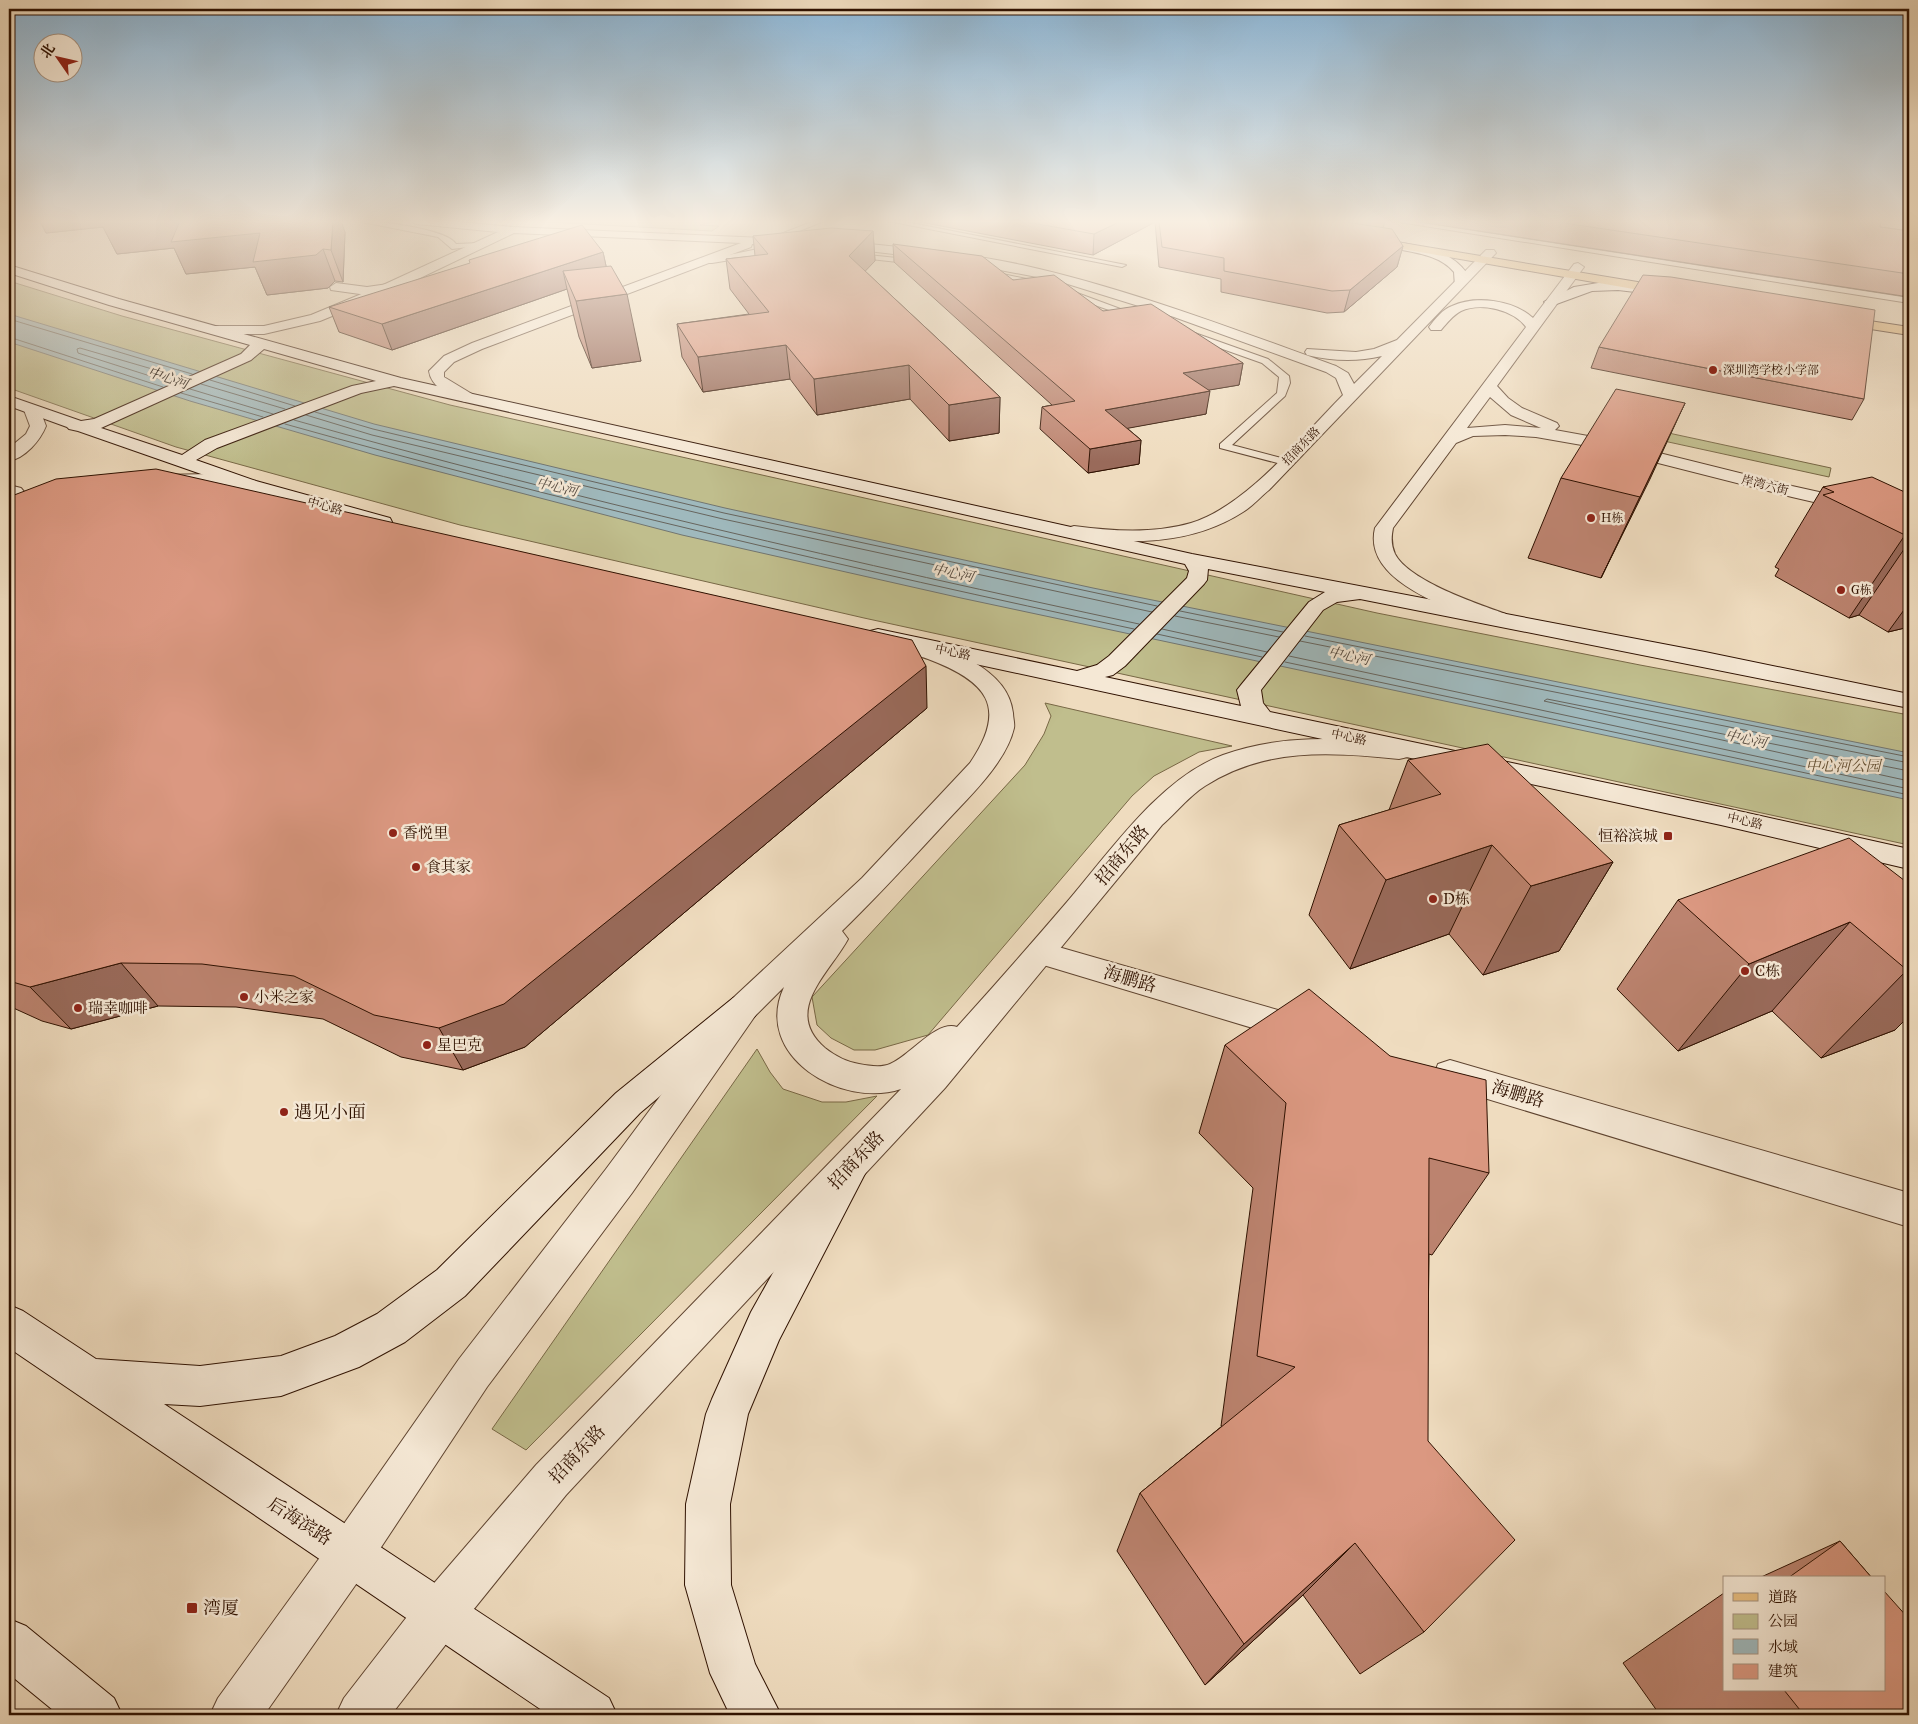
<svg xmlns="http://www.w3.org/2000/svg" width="1918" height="1724" font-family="'IM FELL Great Primer','Noto Serif SC',serif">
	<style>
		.green { fill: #c0be8d; stroke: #786846 }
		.water { fill: #9fb9bd; stroke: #727671 }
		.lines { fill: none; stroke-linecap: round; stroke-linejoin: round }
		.shore { stroke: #67655e; stroke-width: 1 }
		.service-casing { stroke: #5f4430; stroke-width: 2 }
		.minor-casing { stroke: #5f4430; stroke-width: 2 }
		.tertiary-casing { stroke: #5f4430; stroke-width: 2 }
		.secondary-casing { stroke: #2f1100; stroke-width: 2 }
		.primary-casing { stroke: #2f1100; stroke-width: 2 }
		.service { fill: #f5e8d5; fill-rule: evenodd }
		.minor { fill: #f5e8d5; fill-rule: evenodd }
		.tertiary { fill: #f5e8d5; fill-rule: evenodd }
		.secondary { fill: #f5e8d5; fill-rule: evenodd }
		.primary { fill: #e8be80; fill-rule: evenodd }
		.wall { fill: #bc836f; stroke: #2f1100 }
		.shaded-wall { fill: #996a5a; stroke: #2f1100 }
		.building { fill: #db9881; stroke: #2f1100 }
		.poi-dot { fill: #8f2418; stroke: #f5e8d5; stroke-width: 2 }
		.labels { text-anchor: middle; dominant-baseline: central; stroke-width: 5; stroke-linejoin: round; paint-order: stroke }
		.far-poi-label { font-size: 12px; fill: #2f1100; stroke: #f5e8d5; text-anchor: start }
		.far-street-label { font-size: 12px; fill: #2f1100; stroke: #f5e8d5 }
		.far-water-label { font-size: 14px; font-style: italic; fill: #564c42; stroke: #f5e8d5 }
		.park-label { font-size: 15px; font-style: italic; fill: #624e31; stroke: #f5e8d5 }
		.poi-label { font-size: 15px; fill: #2f1100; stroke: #f5e8d5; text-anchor: start }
		.near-street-label { font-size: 18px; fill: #2f1100; stroke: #f5e8d5 }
		.near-poi-label { font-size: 18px; fill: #2f1100; stroke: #f5e8d5; text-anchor: start }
	</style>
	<rect width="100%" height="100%" fill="#efdcbf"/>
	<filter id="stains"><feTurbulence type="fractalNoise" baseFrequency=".004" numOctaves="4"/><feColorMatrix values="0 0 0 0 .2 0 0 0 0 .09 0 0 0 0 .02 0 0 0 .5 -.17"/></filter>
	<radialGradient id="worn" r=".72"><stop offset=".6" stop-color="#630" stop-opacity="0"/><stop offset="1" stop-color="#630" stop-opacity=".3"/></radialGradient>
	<path class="green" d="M530 221H718L700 225 719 226 712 231Z
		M9 281 122 316 450 405 1377 613 1640 665 1909 715V845L864 618 460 525 176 447 9 388Z
		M1599 418 1831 468 1829 477 1595 426Z
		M1045 703 1232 746 1199 752 1154 776 1132 796 928 1035 875 1050H854L831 1038 817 1025 812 997 1025 765 1044 734 1051 716Z
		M757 1049 770 1072 783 1089 822 1102H846L877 1096 526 1450 492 1429Z"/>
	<path class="water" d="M9 314 374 424 725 508 1093 588 1909 753V800L961 598 682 535 375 455 190 401 9 342Z"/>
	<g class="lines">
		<path class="shore" d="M9 319 192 374
			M9 337 163 387
			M210 380 295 406
			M172 383 78 353 77 349 80 348 183 378
			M201 384 285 409
			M190 389 273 414
			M181 393 263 417
			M315 412 373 429 724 513 1157 606
			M306 415 372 435 723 519 1152 612
			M294 420C573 499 855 563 1139 624
			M285 424C566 503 849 568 1134 629
			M1180 611 1283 632
			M1175 616 1279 637
			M1162 629 1267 652
			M1157 634 1262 657
			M1305 636 1909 757
			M1300 641 1909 763
			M1289 656 1909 789
			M1285 662 1909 795
			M1909 771 1547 699 1544 701 1909 781"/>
		<defs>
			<path id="service" d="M357 221C375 220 448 229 456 244L480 243 484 245 452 249 438 237Z
				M814 221H824L770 243 763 241Z
				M888 221H901L1126 265 1122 267Z
				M1393 221H1409L1909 298V303Z
				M777 248H780V252L712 263H703L699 261 758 249Z
				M849 253 916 260 920 262 916 264 852 257 848 255Z
				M983 270 1041 282 1045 284 1041 286 986 274 982 272Z
				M1063 290H1069L1142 317 1135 319 1063 294Z
				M1189 331 1268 359 1289 376 1290 383 1285 396 1232 445 1289 460V464L1285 465 1220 448V444L1277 393 1279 377 1262 363 1186 336 1185 334Z"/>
			<path id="minor" d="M336 283 367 287 388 284 394 288 393 291 367 295 331 290 330 287Z
				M1041 942 1299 1016 1310 1020 1315 1029 1310 1038 1299 1042 1030 961 1026 953 1030 945Z
				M1450 1060 1909 1193V1227L1438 1084 1434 1074 1438 1064Z"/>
			<path id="tertiary" d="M411 221H448L512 227 790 239 796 242 790 245 752 244 751 247 482 349 454 362 444 372V377L472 394 474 397 466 402C451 398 431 387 429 371L444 356 472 343 741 243 514 233 393 291 320 321 264 334H212L205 330 212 326H264L311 315 383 285 498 232 416 224Z
				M838 241C900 247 962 252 1022 265 1130 289 1233 329 1336 366L1348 373 1354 384 1382 356C1357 362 1332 361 1307 355L1305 352 1307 349 1356 352 1374 349 1397 340 1486 250H1494L1496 253 1269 490C1260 497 1253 506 1243 512 1192 545 1132 544 1074 538L1067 536 1064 532 1067 528 1074 526C1112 531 1153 534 1191 523 1247 506 1302 436 1343 395L1336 378 1326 372 1174 317 1058 281 953 261 834 247V243Z
				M1578 263 1584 267 1497 386 1508 398 1522 408 1557 423 1559 426 1555 430 1599 438 1792 486 1909 512V524L1792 497 1599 448 1536 437 1505 435 1473 436 1456 443 1393 528C1391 538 1391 545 1395 554 1409 581 1478 604 1506 614L1509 619 1506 624 1498 625 1490 624C1452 609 1362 582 1375 528L1526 327C1514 310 1481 302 1461 311 1453 315 1447 323 1441 330H1431L1429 327C1435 319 1443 309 1452 306 1476 295 1514 300 1533 318L1574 264ZM1490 397 1511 415 1541 428 1505 425 1467 428Z
				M32 405 40 410 46 426C40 441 25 458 9 461V448L26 434 30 426 24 410Z
				M210 474 250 480 256 481 259 485 256 489 250 490 210 484 160 485 154 484 151 480 154 476 160 475Z
				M9 485 21 488 30 499 23 513 9 519V505L12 499 9 496Z
				M908 638C947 648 1008 667 1013 713 1013 718 1015 724 1014 728 1006 763 968 798 945 823 911 860 878 896 842 931L848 939C829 974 782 1011 825 1048 835 1056 847 1062 859 1064 869 1066 881 1068 890 1064 910 1056 936 1020 957 1027 994 986 1031 944 1067 902 1110 852 1160 778 1223 755 1280 734 1340 738 1399 743L1408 745 1411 751 1408 757 1399 759C1330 752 1266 747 1205 786 1189 796 1176 813 1162 825L945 1088 566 1495 457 1630 391 1715H336L344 1698 423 1596 536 1465 901 1089C842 1109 752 1056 784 987L755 1016 632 1193 487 1387 366 1570 264 1715H210L218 1698 334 1538 459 1359 606 1169 733 998 862 878 970 763C1009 706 986 681 928 659 918 655 903 654 897 645L900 640Z"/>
			<path id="secondary" d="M1393 241C1419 247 1449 249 1466 272L1465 284 1459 288 1455 287 1454 272C1438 253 1411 253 1389 247V243Z
				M9 265 119 299 401 378 1192 554 1705 652 1909 694V708L1360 599 1337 602 1323 610 1261 690 1263 703 1270 712 1721 807 1909 849V869L1721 825 878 643 870 641 867 636 870 631 878 629 1077 671 1097 665 1109 656 1187 578 1189 571 1185 564 394 386 361 393 217 448 196 460 256 481 390 518 392 522 390 526H376L244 489 78 431 69 429 67 427 9 406V396L81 421 94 419 241 354 250 345 109 305 9 273ZM264 349 376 381 352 386 205 440 182 455 101 428 251 360ZM1208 569 1325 592 1309 602 1241 685 1237 690 1241 706 1105 677 1113 675 1125 666 1204 584 1207 580Z
				M1604 282 1661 287 1667 291 1661 295 1618 290 1592 291 1551 306 1544 302 1574 287Z
				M744 994 755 998 760 1007 755 1016 640 1113 465 1296 405 1342 359 1367 281 1396 200 1406 164 1404 609 1698 617 1715H549L9 1348V1305L23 1311 96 1359 200 1366 281 1356 335 1336 377 1314 437 1270 616 1093 733 998Z
				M851 1150 863 1155 869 1166 779 1340 748 1414 730 1504 731 1585 755 1664 781 1715H730L710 1673 685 1585 686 1504 706 1414 712 1399 751 1312 839 1155Z
				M9 1619 26 1626 114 1698 122 1715H59L9 1674Z"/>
			<path id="primary" d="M1366 237 1674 288 1680 292 1674 296 1362 242V238Z
				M1837 316 1909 327V335L1832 323 1830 320 1832 317Z"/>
		</defs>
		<use href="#service" class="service-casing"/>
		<use href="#minor" class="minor-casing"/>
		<use href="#tertiary" class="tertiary-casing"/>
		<use href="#secondary" class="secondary-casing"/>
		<use href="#primary" class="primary-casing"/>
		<use href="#service" class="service"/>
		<use href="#minor" class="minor"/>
		<use href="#tertiary" class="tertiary"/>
		<use href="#secondary" class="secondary"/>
		<use href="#primary" class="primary"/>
	</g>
	<path class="wall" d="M40 221 345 232 343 282 335 281 328 288 267 295 255 267 186 274 174 248 117 254 103 227 46 233Z
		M915 221H1385L1383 228 1403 246 1397 267 1344 312 1327 313 1221 292V279L1159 267 1155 222 1093 255Z
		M1414 221H1881L1880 227 1909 231V297Z
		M873 231 875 261 865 271 1000 397 999 433 949 441 910 399 817 415 790 379 703 392 682 357 677 324 749 314 730 289 726 259 755 256 753 236Z
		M893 244 1013 280 1103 311 1243 363 1239 385 1208 390 1206 414 1127 428 1141 440 1139 464 1088 473 1040 429 1042 407 1052 405 894 262Z
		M603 252 606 266 641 361 592 368 579 337 567 289 392 350 339 332 329 307Z
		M1599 347 1864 399 1852 420 1591 368Z
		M1685 403 1601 578 1528 558 1561 478Z
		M1823 487 1909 494V627L1888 632 1859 615 1849 618 1775 576 1779 569 1775 567Z
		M9 497 927 708 525 1047 463 1070 401 1057 323 1019 236 1007 158 1006 71 1029 42 1021 9 1006Z
		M1408 760 1613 862 1559 951 1483 975 1449 934 1350 969 1309 915 1339 825 1389 810Z
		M1909 884V1016L1895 1030 1821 1058 1772 1011 1678 1051 1617 989 1678 900Z
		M1225 1045 1489 1173 1432 1255 1429 1254 1424 1632 1360 1674 1303 1595 1205 1685 1117 1551 1140 1493 1222 1426H1221L1253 1188 1199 1133Z
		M1840 1541 1872 1578H1759Z
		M1724 1593V1690H1884L1909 1715H1660L1623 1663Z"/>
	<path class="shaded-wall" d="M40 221H184L260 233 323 249 335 281 328 288 267 295 255 267 186 274 174 248 117 254 103 227 46 233Z
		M333 221H341L345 232 343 282 331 250Z
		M1121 221H1155V222L1093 255 1094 234Z
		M873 231 875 261 851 286 849 256Z
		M1403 246 1397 267 1344 312 1350 290Z
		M603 252 608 275 563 271 567 289 392 350 382 324Z
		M627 294 641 361 592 368 576 301Z
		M786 345 790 379 703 392 698 357Z
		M1243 363 1239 385 1180 395 1183 373Z
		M909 365 910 399 817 415 814 379Z
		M1210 391 1206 414 1102 433 1105 410Z
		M1000 397 999 433 949 441V405Z
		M1685 403 1650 479 1601 578 1640 497Z
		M1141 440 1139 464 1088 473 1090 449Z
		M1909 534V542L1859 615 1849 618 1905 535Z
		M1909 603V627L1888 632Z
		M926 666 927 708 525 1047 463 1070 439 1028Z
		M1492 845 1449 934 1350 969 1386 880Z
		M1613 862 1559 951 1483 975 1531 886Z
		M1850 922 1772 1011 1678 1051 1749 964Z
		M121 963 158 1006 71 1029 30 987Z
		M1909 969V1016L1895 1030 1821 1058 1907 970Z
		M1355 1543 1303 1595 1205 1685 1244 1644Z"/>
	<path class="building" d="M103 221H128L101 223Z
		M180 221H333L331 250 323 249 316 255 253 262 260 233 171 242Z
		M1021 221H1121L1094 234Z
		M1159 221H1339L1392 229 1403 246 1350 290 1332 291 1224 271V258L1162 247Z
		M1550 221H1881L1880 227 1909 231V274Z
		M582 225 603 252 382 324 329 307 470 263 469 260Z
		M831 228 873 231 849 256 1000 397 949 405 909 365 814 379 786 345 698 357 677 324 769 312 726 259 768 254 753 236Z
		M893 244 982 256 1013 280 1054 275 1103 311 1151 304 1243 363 1183 373 1210 391 1105 410 1141 440 1090 449 1042 407 1075 401Z
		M611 266 627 294 576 301 563 271Z
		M1643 275 1671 277 1875 310 1864 399 1599 347Z
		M1616 389 1685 403 1640 497 1561 478Z
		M156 469 912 640 926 666 504 1004 439 1028 374 1015 294 976 202 964 121 963 30 987 9 981V497L56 479Z
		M1872 477 1909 494V534L1905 535 1823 495 1834 492 1823 487Z
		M1488 744 1613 862 1531 886 1492 845 1386 880 1339 825 1441 794 1408 760Z
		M1849 838 1909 884V969L1907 970 1850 922 1749 964 1678 900Z
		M1309 989 1390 1056 1486 1080 1489 1173 1429 1158 1428 1441 1515 1540 1424 1632 1355 1543 1244 1644 1140 1493 1295 1367 1257 1356 1286 1103 1225 1045Z
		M1840 1541 1872 1578H1788Z
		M1884 1591 1909 1619V1715H1804L1784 1690H1884Z"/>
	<linearGradient id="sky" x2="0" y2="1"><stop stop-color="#8bb6d7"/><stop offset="0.48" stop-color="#f8efe2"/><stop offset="1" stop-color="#f8efe2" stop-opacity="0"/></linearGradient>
	<rect width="1918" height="462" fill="url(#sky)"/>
	<g class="poi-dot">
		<circle cx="1713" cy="370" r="5"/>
		<circle cx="1591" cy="518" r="5"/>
		<circle cx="1841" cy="590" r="5"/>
		<circle cx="393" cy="833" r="5"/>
		<rect x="1663" y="831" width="10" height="10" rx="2.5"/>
		<circle cx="416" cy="867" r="5"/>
		<circle cx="1433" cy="899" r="5"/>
		<circle cx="1745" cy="971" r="5"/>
		<circle cx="244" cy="997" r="5"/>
		<circle cx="78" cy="1008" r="5"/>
		<circle cx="427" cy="1045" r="5"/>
		<circle cx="284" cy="1112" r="5"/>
		<rect x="186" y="1602" width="12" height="12" rx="2.5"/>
	</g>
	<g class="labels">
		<g class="far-poi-label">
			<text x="1723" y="370">深圳湾学校小学部</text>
			<text x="1601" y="518">H栋</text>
			<text x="1851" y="590">G栋</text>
		</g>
		<g class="far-street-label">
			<text transform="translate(1301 446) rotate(-46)">招商东路</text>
			<text transform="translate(1765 485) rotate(14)">岸湾六街</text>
			<text transform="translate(325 506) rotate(16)">中心路</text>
			<text transform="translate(953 652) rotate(12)">中心路</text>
			<text transform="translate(1349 737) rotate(12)">中心路</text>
			<text transform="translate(1745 821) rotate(13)">中心路</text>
		</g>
		<g class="far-water-label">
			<text transform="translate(168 378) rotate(18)">中心河</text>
			<text transform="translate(557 487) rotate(13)">中心河</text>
			<text transform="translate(953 573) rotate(12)">中心河</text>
			<text transform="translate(1349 656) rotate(12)">中心河</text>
			<text transform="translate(1746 739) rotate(12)">中心河</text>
		</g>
		<g class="park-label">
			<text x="1843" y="766">中心河公园</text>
		</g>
		<g class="poi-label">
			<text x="403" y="833">香悦里</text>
			<text x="1658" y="836" text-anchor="end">恒裕滨城</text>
			<text x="426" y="867">食其家</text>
			<text x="1443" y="899">D栋</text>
			<text x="1755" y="971">C栋</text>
			<text x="254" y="997">小米之家</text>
			<text x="88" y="1008">瑞幸咖啡</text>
			<text x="437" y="1045">星巴克</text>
		</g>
		<g class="near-street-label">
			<text transform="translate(1122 855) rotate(-50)">招商东路</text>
			<text transform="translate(1130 979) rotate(16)">海鹏路</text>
			<text transform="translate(1518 1094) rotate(16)">海鹏路</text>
			<text transform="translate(856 1160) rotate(-47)">招商东路</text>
			<text transform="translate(577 1454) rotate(-47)">招商东路</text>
			<text transform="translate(300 1521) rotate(33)">后海滨路</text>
		</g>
		<g class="near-poi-label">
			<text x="294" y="1112">遇见小面</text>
			<text x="203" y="1608">湾厦</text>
		</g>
	</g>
	<rect width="1918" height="1724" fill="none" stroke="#efdcbf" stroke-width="30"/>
	<rect x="10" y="10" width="1898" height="1704" fill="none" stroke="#2f1100" stroke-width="2.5"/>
	<rect x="15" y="15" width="1888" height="1694" fill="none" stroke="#2f1100"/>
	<rect x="1723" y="1576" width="162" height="115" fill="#f5e8d5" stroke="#a69280"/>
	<rect x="1733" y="1593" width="25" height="8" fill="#e8be80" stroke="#a69280"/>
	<text x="1768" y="1602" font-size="15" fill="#2f1100">道路</text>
	<rect x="1733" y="1614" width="25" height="15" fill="#c0be8d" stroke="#a69280"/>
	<text x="1768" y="1626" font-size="15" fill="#2f1100">公园</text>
	<rect x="1733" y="1639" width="25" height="15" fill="#9fb9bd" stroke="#a69280"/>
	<text x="1768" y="1652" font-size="15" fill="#2f1100">水域</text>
	<rect x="1733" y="1664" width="25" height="15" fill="#db9881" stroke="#a69280"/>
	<text x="1768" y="1676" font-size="15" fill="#2f1100">建筑</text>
	<g transform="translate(58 58) rotate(304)"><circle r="24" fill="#f5e8d5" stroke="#a69280"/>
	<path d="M0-4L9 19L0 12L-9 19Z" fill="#8f2418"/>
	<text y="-8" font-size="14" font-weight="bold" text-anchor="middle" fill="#2f1100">北</text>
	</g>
	<rect width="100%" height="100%" filter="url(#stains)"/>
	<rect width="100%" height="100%" fill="url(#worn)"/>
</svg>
